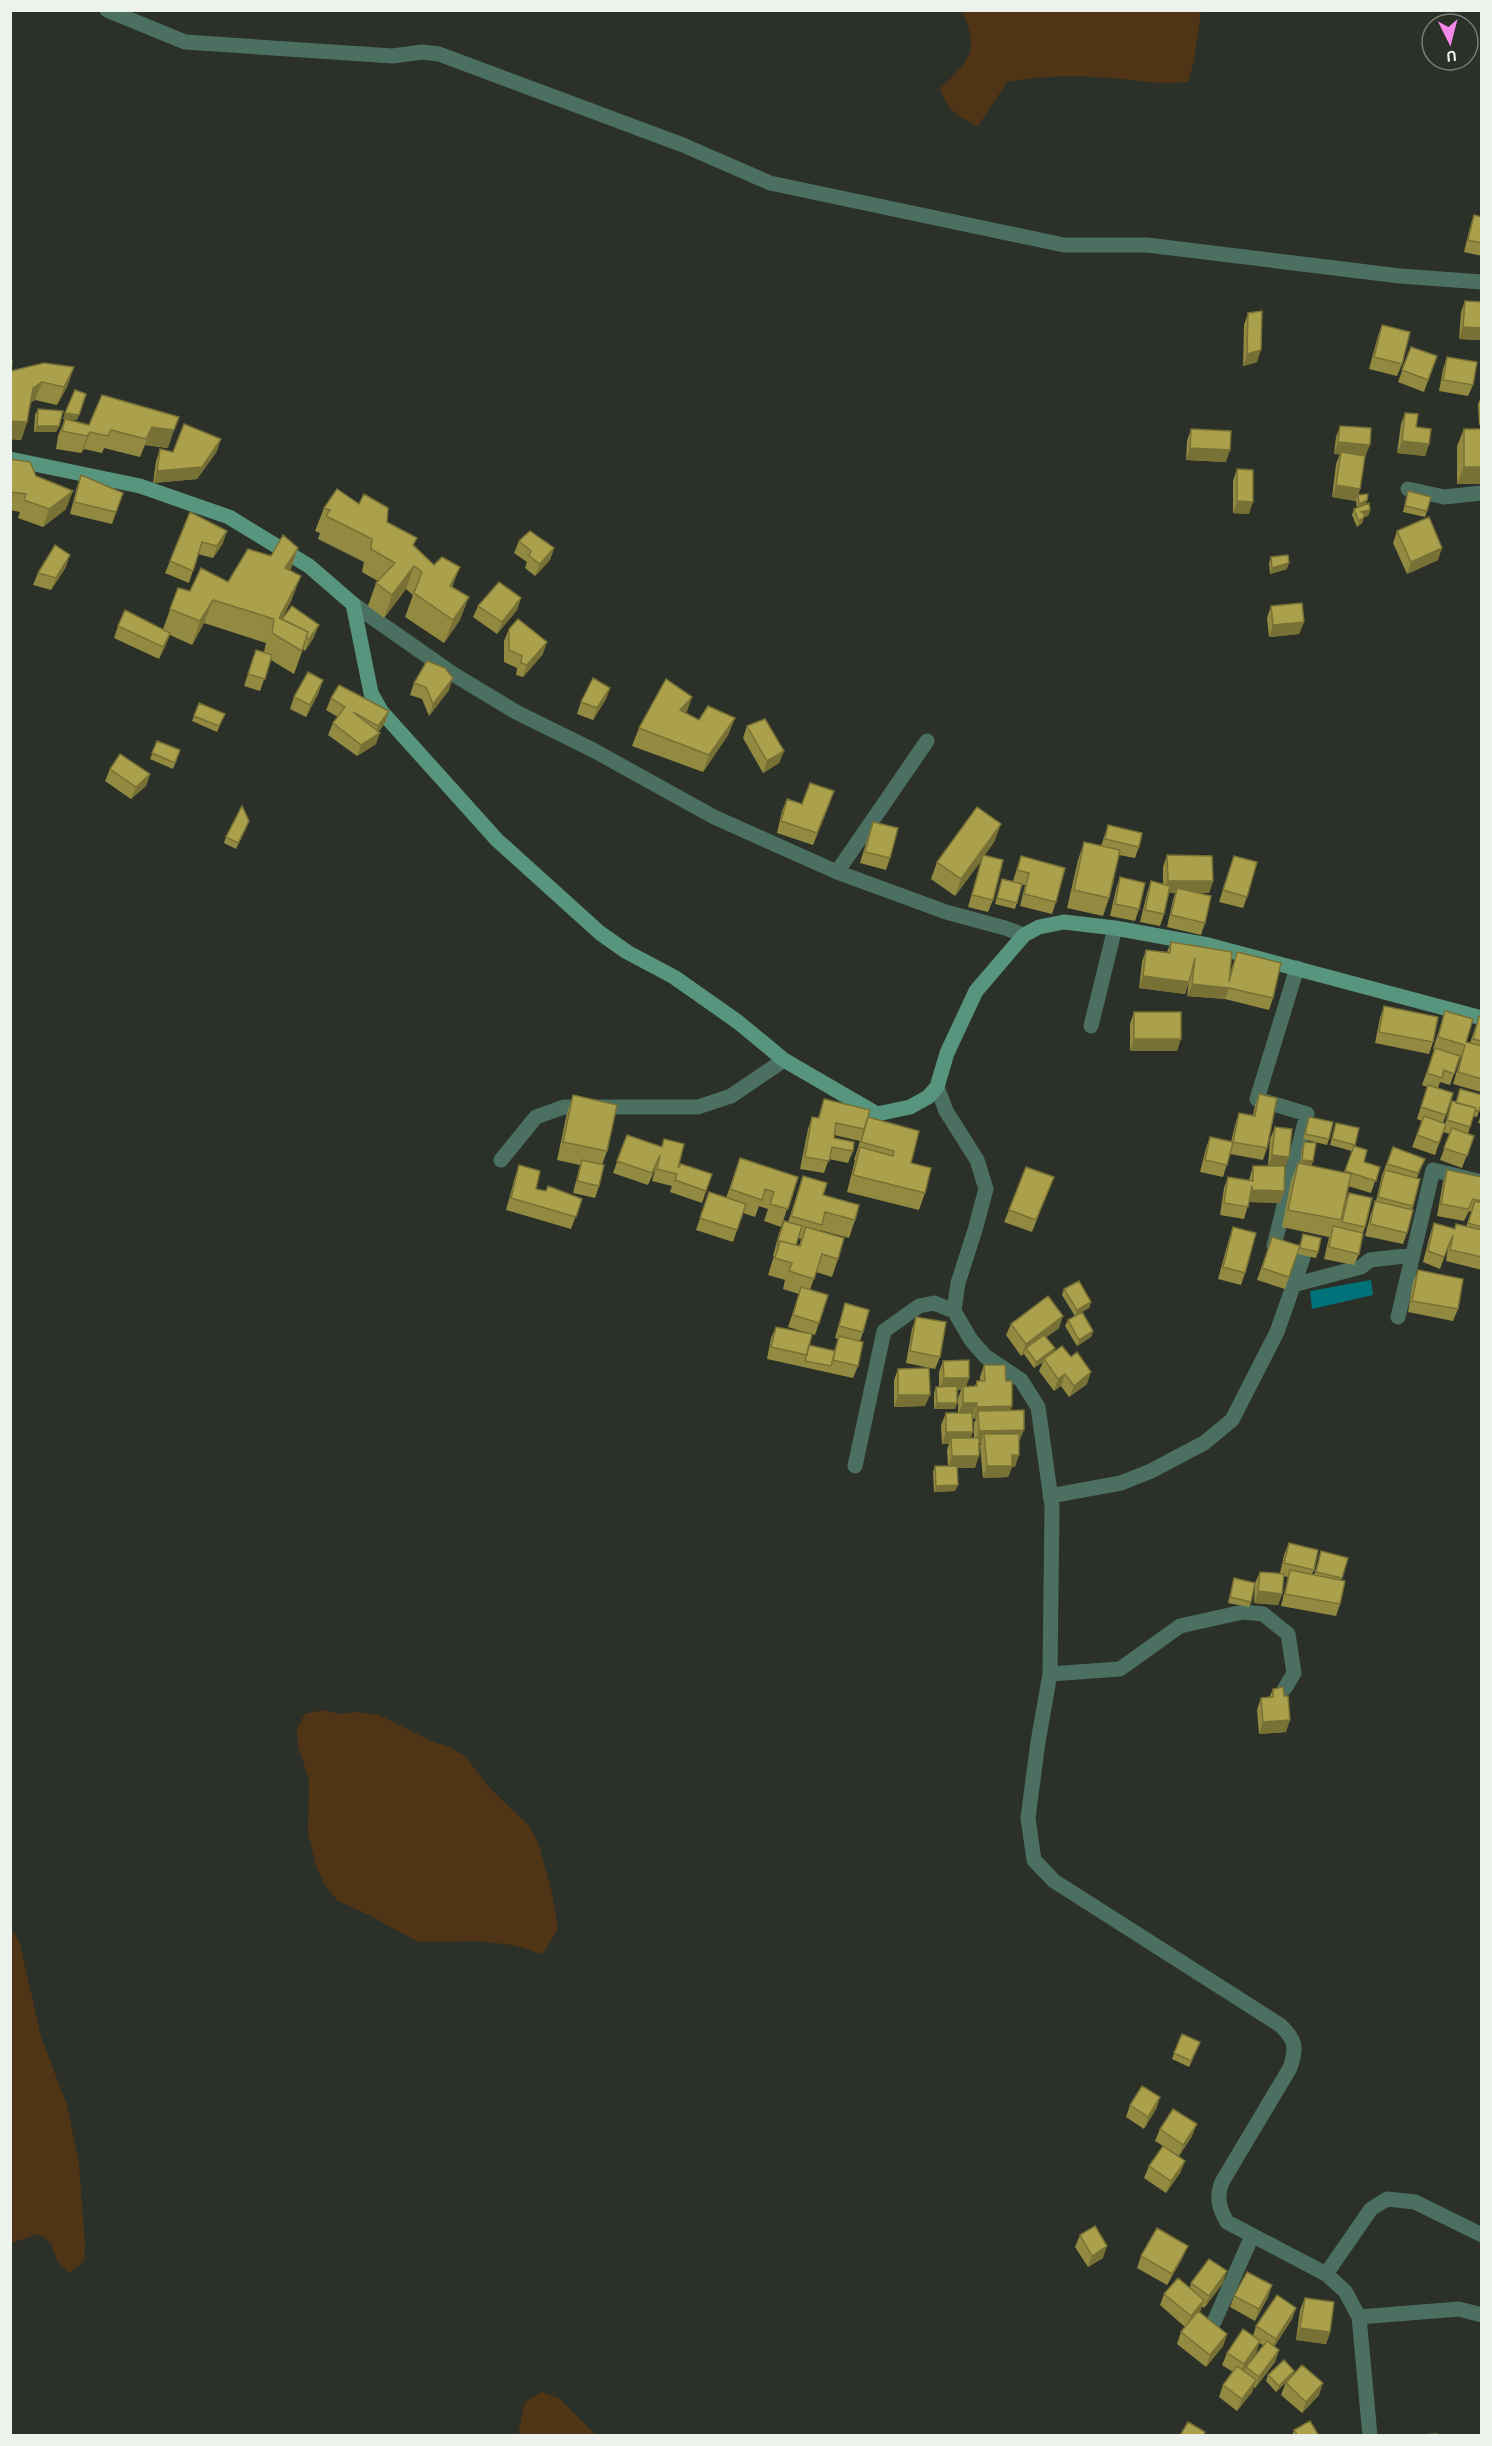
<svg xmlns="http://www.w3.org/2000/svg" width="1492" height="2446" font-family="'Alegreya Sans',sans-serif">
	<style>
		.green { fill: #4f3515 }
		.water { fill: #007279 }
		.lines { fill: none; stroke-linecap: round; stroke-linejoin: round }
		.street { stroke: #4b7062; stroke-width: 15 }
		.secondary { stroke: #57957e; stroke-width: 15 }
		.wall { fill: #938a41; fill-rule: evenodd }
		.shaded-wall { fill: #787135 }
		.building { fill: #aba14c; stroke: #787135; stroke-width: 1.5 }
	</style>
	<rect width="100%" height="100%" fill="#2b3029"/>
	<path class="green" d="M962 11H1201L1194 61 1188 82C1157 86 1126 78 1095 77 1066 75 1035 77 1007 82L978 126C957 116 948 111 940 89 970 60 980 52 962 11Z
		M323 1710 340 1714 358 1712 379 1715 431 1741 450 1747 466 1757 487 1785 528 1825 538 1842 552 1893 557 1921V1931L543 1954 513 1945 479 1941 418 1942 371 1916 338 1901 326 1887 317 1869 308 1834 309 1780 298 1746 297 1729 305 1714Z
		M11 1929 19 1940 41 2037 67 2105 79 2164 85 2244 84 2261 69 2273 57 2260 51 2243 38 2234 11 2243Z
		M541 2392 559 2398 596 2435H518L525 2402Z"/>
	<path class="water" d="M1371 1280 1373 1295 1312 1309 1310 1291Z"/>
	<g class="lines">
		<path class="street" d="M107 10 185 42 393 56 422 52 439 54 683 145 770 183 1064 245H1147L1400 276 1482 282
			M1408 489 1444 497 1482 493
			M353 604 453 674 516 712 593 750 714 817 837 872 946 912 1005 928 1024 935
			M837 872 927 741
			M1091 1026 1115 928
			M937 1087 946 1111 977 1160 986 1189 975 1230 958 1283 954 1311 971 1340 985 1356 1021 1380 1038 1407 1052 1506 1050 1674 1038 1742 1028 1818 1034 1860 1054 1881 1280 2025C1296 2040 1297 2047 1290 2068L1222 2182C1216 2197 1219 2208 1227 2222L1326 2274 1345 2291 1359 2317 1370 2436
			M501 1160 536 1117 564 1107H698L731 1096 784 1060
			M1293 1285 1361 1267 1370 1260 1413 1255
			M1398 1317 1433 1170 1482 1182
			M855 1466 884 1331 919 1306 934 1303 954 1311
			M1050 1496 1121 1483 1151 1471 1204 1443 1232 1420 1277 1332 1303 1258 1274 1246 1307 1114 1257 1099 1297 968
			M1050 1674 1120 1669 1180 1626 1243 1612 1263 1614 1288 1634 1294 1673 1285 1688
			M1326 2274 1371 2209 1387 2199 1415 2202 1482 2235
			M1359 2317 1459 2309 1482 2315
			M1214 2322 1252 2236"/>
		<path class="secondary" d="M10 459 140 486 229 517 309 566 353 604 371 693 381 711 497 840 600 933 627 952 674 977 738 1022 784 1060 877 1114 910 1107 928 1097 937 1087 947 1053 976 991 1024 935 1039 927 1064 922 1115 928 1208 945 1482 1018"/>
	</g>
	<path class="wall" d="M1474 215 1482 217V256L1464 252 1470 227Z
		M1465 301 1482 302V340L1459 339 1461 312Z
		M1248 313 1257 362 1243 366 1244 325Z
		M1382 325 1402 364 1397 376 1369 369 1378 336Z
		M1411 347 1437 356 1424 392 1398 382Z
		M1447 357 1473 385 1468 396 1439 391 1443 369Z
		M10 361 11 371 68 385 57 405 35 400 30 403 27 422 21 440 10 439Z
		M75 390 77 420 66 419 89 425 102 395 168 448 145 445 140 457 104 448 102 453 84 449 81 453 56 449 58 436 65 419H63Z
		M1482 395V425H1479L1478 404Z
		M38 409 59 426 56 432H34L35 415Z
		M1405 413 1429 444 1425 456 1397 453 1401 424Z
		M1340 426 1365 457 1360 489 1356 501 1332 497 1336 464 1340 454H1334L1336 437Z
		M1191 429 1226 462 1186 460 1187 441Z
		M1464 429H1482V484H1457V446Z
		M160 449 173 452 217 451 197 479 153 483 156 461Z
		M10 459 36 476 66 509 43 527 18 518 20 512 10 510Z
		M1237 469 1249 514 1233 513V481Z
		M81 475 123 493 112 524 70 514 77 487Z
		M1408 491 1427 511 1425 517 1403 512Z
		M1358 495 1370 510 1368 516 1364 517 1362 523 1357 527 1352 515 1354 509 1357 508 1356 501Z
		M324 508 387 522 414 545 453 587 460 620 444 643 405 617 413 595 406 589 384 618 368 606 376 583 378 581 362 572 364 562 318 539 320 533 315 531Z
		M190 512 223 543 213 558 198 554 189 583 165 573Z
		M1397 531 1438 560 1407 574 1393 543Z
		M519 541 554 548 550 560 535 576 525 568 527 562 514 553Z
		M298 548 290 570 292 599 282 619 314 637 305 651 303 649 294 674 271 660 260 691 244 686 256 650 264 652 266 643 204 623 192 645 170 635 159 659 114 638 118 626 163 629 178 588 190 591 228 582 271 556Z
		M1271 557 1287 569 1270 574 1269 563Z
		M66 567 51 590 33 585 38 573Z
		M521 598 517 610 497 634 473 617 478 606Z
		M1271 606 1304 622 1299 634 1269 637 1267 618Z
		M509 629 543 654 523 677 516 675 517 668 504 662V641Z
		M414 683 449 690 429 716 422 699 410 695Z
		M610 688 606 699 593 720 577 714 581 702Z
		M319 692 306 717 290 709 294 697Z
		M692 697 686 713 699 720 735 718 728 735 703 772 632 746 639 728Z
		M331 698 389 711 385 723 379 731 376 744 357 756 328 735 333 723 338 717 326 710Z
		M199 703 225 714 217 732 192 721Z
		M747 726 784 751 779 763 763 773 743 738Z
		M157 741 180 750 173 769 150 759Z
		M110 769 150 774 146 786 131 799 105 781Z
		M787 799 802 804 830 803 813 845 777 833 782 811Z
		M873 822 890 858 886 870 860 863 869 833Z
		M1001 824 994 842 984 856 993 900 988 912 968 907 981 861 955 896 931 879 937 862Z
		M1108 825 1139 847 1135 858 1119 855 1109 898 1103 916 1067 908 1078 860 1084 842 1101 846Z
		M247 827 236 849 224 843 226 837Z
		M1167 855 1213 881 1209 893H1197L1205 923 1201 935 1167 927 1173 900 1175 893H1169L1164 914 1160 926 1140 922 1147 893 1151 881 1163 884V867Z
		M1021 856 1056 902 1052 914 1020 906 1025 885H1022L1015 909 995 904 1002 879 1013 881Z
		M1234 856 1247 897 1243 908 1219 902Z
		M1120 877 1139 909 1135 921 1110 916 1116 889Z
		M1171 942 1230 974 1237 952 1273 998 1269 1010 1225 999 1187 996 1189 981 1185 994 1139 988 1142 962 1146 950 1167 952Z
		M1384 1006 1433 1042 1429 1054 1375 1043 1380 1018Z
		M1445 1011 1466 1042 1470 1043 1479 1016 1482 1017 1481 1092 1453 1084 1461 1057H1460L1450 1085 1440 1082 1438 1088 1446 1115 1443 1123 1445 1124 1452 1101 1479 1111 1477 1117 1473 1116 1468 1134 1474 1136 1462 1168 1440 1160 1450 1134 1443 1132 1435 1155 1412 1147 1422 1121 1417 1119 1427 1087 1422 1085 1435 1049H1433Z
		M1134 1012 1177 1051H1130V1024Z
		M1259 1094 1267 1148 1263 1160 1230 1154 1223 1177 1200 1172 1206 1148 1210 1137 1231 1142 1235 1125 1239 1113 1253 1115 1255 1106Z
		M573 1095 607 1151 602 1165 599 1186 595 1198 573 1193 580 1165 557 1160 567 1113Z
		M824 1099 866 1123 911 1163 925 1193 919 1210 847 1192 855 1160H854L860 1141 834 1135V1138L853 1151 848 1163 829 1159 824 1173 800 1169 808 1129 812 1117 818 1118Z
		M1482 1113V1124L1478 1123Z
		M1309 1117 1329 1139 1327 1145 1303 1139Z
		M1336 1123 1359 1128 1355 1146 1364 1162 1380 1167 1371 1193 1348 1186 1344 1204 1349 1193 1365 1227 1363 1233 1359 1254 1354 1265 1324 1259 1329 1237 1282 1227 1291 1181 1298 1163 1300 1164 1302 1148 1304 1142 1313 1161 1311 1166 1344 1173 1352 1151 1330 1145Z
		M1275 1127 1289 1157 1285 1168 1284 1191 1280 1203 1249 1202 1244 1219 1220 1215 1224 1188 1228 1177 1249 1180 1253 1166H1268L1270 1139Z
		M627 1135 661 1147 664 1139 678 1168 712 1174 702 1203 670 1192 672 1186 652 1181 656 1167 648 1185 613 1173Z
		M1393 1147 1420 1171 1417 1178 1413 1206 1407 1233 1403 1244 1365 1236 1371 1213 1376 1201 1382 1175Z
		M740 1158 798 1177 781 1227 764 1221 768 1209 759 1206 755 1217 743 1213 733 1242 696 1230 709 1192 726 1198Z
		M519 1165 536 1189 582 1199 571 1229 506 1210 515 1177Z
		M1447 1170 1482 1177V1270L1446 1261 1448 1247 1440 1269 1423 1262 1430 1235 1434 1223 1454 1229 1456 1224 1466 1227 1471 1212 1469 1211 1464 1221 1437 1216 1443 1182Z
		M803 1176 823 1195 855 1220 849 1238 820 1230 819 1231 838 1259 832 1277 816 1272 810 1290 819 1323 815 1335 812 1334 809 1345 834 1351 838 1339 835 1338 845 1303 863 1332 860 1341 858 1366 853 1378 767 1359 771 1338 776 1327 811 1334 788 1327 799 1294 783 1289 785 1280 768 1275 774 1256H773L779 1233 784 1221 788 1222ZM798 1238 801 1239 799 1246 796 1245Z
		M1049 1189 1032 1232 1004 1222 1009 1210Z
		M1233 1227 1245 1273 1241 1285 1218 1279 1229 1239Z
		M1303 1234 1318 1252 1316 1258 1297 1254 1285 1289 1257 1280 1272 1237 1299 1246Z
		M1418 1270 1458 1309 1453 1321 1408 1312 1413 1282Z
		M1064 1289 1091 1302 1089 1308 1082 1312 1093 1331 1091 1337 1077 1346 1065 1326 1068 1320 1075 1316 1062 1295Z
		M916 1317 940 1357 935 1369 906 1363 912 1329Z
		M1011 1324 1059 1328 1046 1337 1054 1352 1087 1384 1069 1397 1061 1386 1054 1391 1039 1371 1043 1362 1034 1368 1024 1354 1021 1356 1006 1335Z
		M943 1361 969 1378 966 1386H975L977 1381H980V1377L984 1365 1006 1381 1011 1410 1019 1442 1015 1467H1012L1008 1477 983 1478 980 1446 981 1443H979L975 1468H957L955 1491 934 1492 933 1472 935 1466H948L947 1450 949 1444H942L941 1425 946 1413H958V1398L961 1390H957V1403L955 1409H934V1393L936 1387H939V1372ZM972 1415H973V1419H976L974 1423V1438H970L973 1432Z
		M898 1369 925 1406 894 1407V1380Z
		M1289 1543 1314 1570 1312 1574 1314 1575 1321 1551 1348 1558 1341 1580 1340 1604 1336 1616 1281 1606 1288 1577 1284 1576 1282 1594 1278 1605 1254 1603 1255 1583 1260 1572 1280 1573 1284 1555Z
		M1234 1578 1251 1602 1249 1607 1228 1603Z
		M1273 1689 1286 1732 1259 1734 1257 1710 1261 1698H1269Z
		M1198 2048 1189 2067 1172 2059 1174 2053Z
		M1160 2097 1156 2109 1144 2129 1126 2117 1130 2105Z
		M1160 2129 1192 2136 1179 2156 1155 2141Z
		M1185 2161 1180 2173 1166 2193 1144 2178 1149 2166Z
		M1080 2235 1103 2258 1088 2267 1075 2247Z
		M1141 2256 1183 2257 1167 2285 1137 2268Z
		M1191 2283H1223L1204 2308 1202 2306 1200 2312 1227 2334 1223 2346 1206 2367 1177 2344 1181 2332 1185 2327 1160 2305 1164 2294 1190 2288Z
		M1272 2285 1268 2297 1255 2321 1230 2307 1234 2296Z
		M1305 2298 1330 2332 1326 2344 1296 2340 1300 2310Z
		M1296 2308 1292 2319 1274 2347 1279 2350 1275 2362 1255 2388 1253 2387 1252 2392 1237 2411 1219 2397 1223 2385 1233 2372 1222 2365 1227 2353 1253 2336 1256 2326ZM1259 2343 1263 2345 1246 2367 1256 2353Z
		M1294 2371 1292 2376 1319 2395 1302 2413 1281 2395 1286 2382 1276 2392 1266 2381 1268 2375Z
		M1294 2430 1319 2436H1292Z"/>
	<path class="shaded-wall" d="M1463 327 1482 328V340L1459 339Z
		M1261 350 1257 362 1243 366 1247 354Z
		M74 367 68 385 57 405 64 387Z
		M42 382 35 400 26 406 33 388Z
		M65 413 79 415 77 420 63 419Z
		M1482 417V425H1479Z
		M10 421 27 422 21 440 10 439Z
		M37 426H59L56 432H34Z
		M152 427 174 430 168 448 145 445 140 457Z
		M90 432 84 449 81 453 87 436Z
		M221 439 217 451 197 479 153 483 157 471Z
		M1402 441 1429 444 1425 456 1397 453Z
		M1338 442 1370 445 1365 457 1334 454Z
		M1190 448 1230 450 1226 462 1186 460Z
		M1464 467H1482V484H1457Z
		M1336 485 1360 489 1356 501 1332 497Z
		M73 491 66 509 43 527 49 509Z
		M1367 500 1365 506 1357 510 1359 504Z
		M1237 501 1253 502 1249 514 1233 513Z
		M1370 510 1368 516 1359 518 1361 512Z
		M1364 517 1362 523 1357 527 1359 521Z
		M227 531 223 543 213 558 217 546Z
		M298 548 290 572 285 568Z
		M554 548 550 560 535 576 540 564Z
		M1442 548 1438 560 1407 574 1411 562Z
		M70 555 66 567 51 590 56 578Z
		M1289 563 1287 569 1270 574 1272 568Z
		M414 566 406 589 384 618 392 595Z
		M460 567 451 590 450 586Z
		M301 576 292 599 274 634 279 618Z
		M469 597 460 620 444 643 453 620Z
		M521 598 517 610 497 634 502 622Z
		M213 600 204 623 192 645 200 621Z
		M1304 622 1299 634 1269 637 1273 625Z
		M319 625 314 637 305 651 309 639Z
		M170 633 166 645 159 659 163 647Z
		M547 642 543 654 523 677 527 665Z
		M453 678 449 690 429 716 433 704Z
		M323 680 319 692 306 717 310 705Z
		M610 688 606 699 593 720 597 708Z
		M692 697 686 714 680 710Z
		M389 711 385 723 376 735 380 733 376 744 357 756 361 745 375 736 378 726Z
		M735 718 728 735 703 772 709 755Z
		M784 751 779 763 763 773 767 761Z
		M150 774 146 786 131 799 136 787Z
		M1001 824 994 842 982 859 983 855 981 861 955 896 961 879Z
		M1168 881H1213L1209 893H1176L1177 888 1175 893H1163Z
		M1143 976 1189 982 1185 994 1139 988Z
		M1192 984 1229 988 1225 999 1187 996Z
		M1134 1039H1181L1177 1051H1130Z
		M1272 1155 1289 1157 1284 1169 1268 1167Z
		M1425 1159 1420 1171 1413 1185 1418 1173Z
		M1302 1160 1313 1161 1311 1167 1300 1165Z
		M1252 1190 1284 1191 1280 1203 1248 1202Z
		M1091 1302 1089 1308 1075 1316 1077 1310Z
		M1063 1316 1059 1328 1028 1351 1026 1348 1024 1354 1021 1356 1026 1344Z
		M1093 1331 1091 1337 1077 1346 1079 1340Z
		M1055 1348 1053 1354 1044 1359 1043 1362 1034 1368 1036 1362Z
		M1091 1372 1087 1384 1069 1397 1074 1386Z
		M1065 1374 1061 1386 1054 1391 1058 1379Z
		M944 1378H969L965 1390 963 1387 961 1390H939Z
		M898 1395H930L925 1406 894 1407Z
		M937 1403H957L955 1409H934Z
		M963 1403H977L973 1415H958Z
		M1012 1406 1008 1418 978 1411 976 1419H973L977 1407Z
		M1024 1430 1019 1442 984 1434 981 1443H974L979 1431Z
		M946 1432H973L968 1444 951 1438 949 1444H942Z
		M1012 1455H1019L1015 1467H1012L1008 1477 983 1478 987 1466Z
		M952 1456H979L975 1468H948Z
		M958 1485 955 1491 934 1492 936 1486Z
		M1258 1591 1282 1594 1278 1605 1254 1603Z
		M1290 1720 1286 1732 1259 1734 1263 1722Z
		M1160 2097 1156 2109 1144 2129 1148 2117Z
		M1197 2124 1192 2136 1179 2156 1183 2145Z
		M1185 2161 1180 2173 1166 2193 1171 2181Z
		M1107 2246 1103 2258 1088 2267 1092 2256Z
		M1188 2246 1183 2257 1167 2285 1172 2274Z
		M1227 2271 1223 2283 1204 2308 1209 2296Z
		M1272 2285 1268 2297 1255 2321 1259 2309Z
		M1204 2300 1200 2312 1186 2328 1191 2316Z
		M1296 2308 1292 2319 1271 2351 1276 2339Z
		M1300 2328 1330 2332 1326 2344 1296 2340Z
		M1227 2334 1223 2346 1206 2367 1210 2355Z
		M1260 2341 1256 2353 1240 2376 1244 2364Z
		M1279 2350 1275 2362 1255 2388 1259 2377Z
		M1294 2371 1292 2377 1276 2392 1279 2386Z
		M1256 2380 1252 2392 1237 2411 1242 2399Z
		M1323 2383 1319 2395 1302 2413 1306 2402Z"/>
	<path class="building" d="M1474 215 1482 217V243L1468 240Z
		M1465 301 1482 302V328L1463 327Z
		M1262 311 1261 350 1247 354 1248 313Z
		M1382 325 1410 332 1402 364 1374 357Z
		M1411 347 1437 356 1428 380 1402 370Z
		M1447 357 1477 362 1473 385 1443 380Z
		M10 361H12L11 371 44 363 74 367 64 387 42 382 33 388 27 422 10 421Z
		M75 390 86 394 79 415 65 413Z
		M102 395 179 417 174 430 152 427 146 439 111 430 108 436 90 432 87 436 62 431 65 419 89 425Z
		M38 409 63 411 59 426H37Z
		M1405 413 1418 414 1416 427 1431 429 1429 444 1402 441Z
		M184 424 221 439 202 467 157 471 160 449 173 452Z
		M1340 426 1371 428 1370 445 1338 442Z
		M1191 429 1231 431 1230 450 1190 448Z
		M1464 429H1482V467H1464Z
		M1341 452 1365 456 1360 489 1336 485Z
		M10 459 30 462 36 476 73 491 49 509 24 500 26 494 10 492Z
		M1237 469 1253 470V502L1237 501Z
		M81 475 123 493 116 512 74 502Z
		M337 489 359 504 364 494 388 508 387 522 417 538 413 545 434 565 442 557 460 567 450 586 469 597 453 620 414 593 422 572 414 566 392 595 376 583 395 563 371 549 372 539 326 516 330 510 324 508Z
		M1408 491 1431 497 1427 511 1405 506Z
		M1368 494 1367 500 1359 504 1358 495Z
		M1369 503 1370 510 1361 512 1364 513V517L1359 521 1354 509Z
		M190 512 227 531 217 546 202 542 193 571 170 561Z
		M1429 517 1442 548 1411 562 1397 531Z
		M530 531 554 548 540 564 529 556 531 551 519 541Z
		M283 535 298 548 285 568 301 576 279 618 308 632 302 651 272 633 274 619 213 600 200 621 170 609 178 588 190 591 201 568 228 582 248 549 271 556Z
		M55 545 70 555 56 578 38 573Z
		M1288 555 1289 563 1272 568 1271 557Z
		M499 582 521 598 502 622 478 606Z
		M1302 603 1304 622 1273 625 1271 606Z
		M292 606 319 625 309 639 306 637 308 632 282 619Z
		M125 610 170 633 163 647 118 626Z
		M518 619 547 642 527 665 521 663 522 656 509 650V629Z
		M256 650 272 655 265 679 248 674Z
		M427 661 445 668 453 678 433 704 426 687 414 683Z
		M308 672 323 680 310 705 294 697Z
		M593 678 610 688 597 708 581 702Z
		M666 679 692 697 680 710 699 720 708 706 735 718 709 755 639 728Z
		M339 685 389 711 378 726 353 712 380 733 361 745 333 723 345 707 331 698Z
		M199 703 225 714 219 726 194 716Z
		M765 719 784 751 767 761 747 726Z
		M157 741 180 750 175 763 152 753Z
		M120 754 150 774 136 787 110 769Z
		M810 783 834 791 817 833 781 821 787 799 802 804Z
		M242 806 249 821 238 843 226 837Z
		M977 807 1001 824 961 879 937 862Z
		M873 822 898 828 890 858 865 852Z
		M1108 825 1142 833 1139 847 1105 839Z
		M1084 842 1120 850 1109 898 1074 890Z
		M983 855 1003 860 993 900 972 895Z
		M1167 855 1212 856 1213 881H1168Z
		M1021 856 1065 868 1056 902 1024 894 1029 873 1017 870Z
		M1234 856 1257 862 1247 897 1223 890Z
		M1120 877 1145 883 1139 909 1115 904Z
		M1002 879 1022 884 1017 903 997 898Z
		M1151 881 1170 886 1164 914 1145 910Z
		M1177 888 1211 896 1205 923 1171 915Z
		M1171 942 1232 952 1229 982 1237 952 1281 963 1273 998 1229 988 1192 984 1195 958 1189 982 1143 976 1146 950 1170 953Z
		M1384 1006 1438 1017 1433 1042 1379 1032Z
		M1445 1011 1473 1019 1466 1042 1482 1046V1079L1458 1072 1465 1045 1438 1037Z
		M1134 1012H1181V1039H1134Z
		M1479 1016 1482 1017V1041L1473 1039Z
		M1435 1048 1460 1056 1454 1074 1444 1070 1442 1078 1427 1073Z
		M1428 1085 1453 1093 1446 1115 1421 1107Z
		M1460 1089 1482 1095V1102L1479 1111 1475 1110 1476 1108 1456 1103Z
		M1259 1094 1277 1098 1267 1148 1233 1142 1227 1165 1205 1160 1210 1137 1233 1142 1239 1113 1255 1116Z
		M573 1095 617 1105 607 1151 563 1142Z
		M824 1099 870 1110 864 1129 836 1123 834 1138 854 1142 853 1151 832 1147 829 1161 805 1157 812 1117 819 1118Z
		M1452 1101 1476 1108 1470 1127 1447 1120Z
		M1424 1116 1446 1124 1439 1143 1417 1135Z
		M868 1117 919 1131 911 1163 931 1168 925 1193 853 1175 860 1147 893 1156 894 1151 861 1142Z
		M1309 1117 1333 1122 1329 1139 1305 1134Z
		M1336 1123 1359 1128 1355 1145 1332 1139Z
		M1275 1127 1292 1129 1289 1157 1272 1155Z
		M1452 1128 1474 1136 1467 1156 1444 1148Z
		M627 1135 662 1147 664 1139 684 1144 678 1168 681 1164 712 1174 706 1191 675 1180 677 1174 657 1169 660 1155 652 1173 617 1161Z
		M1304 1142 1316 1143 1313 1161 1302 1160Z
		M1354 1146 1367 1150 1364 1162 1380 1167 1376 1181 1345 1171Z
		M1393 1147 1425 1159 1418 1173 1387 1164Z
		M740 1158 798 1177 788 1209 770 1204 774 1192 765 1189 762 1200 730 1189Z
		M582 1160 604 1165 599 1186 577 1181Z
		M1298 1163 1351 1174 1341 1220 1288 1210Z
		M519 1165 540 1171 536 1189 546 1191 548 1186 582 1199 576 1217 511 1198Z
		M1253 1166H1285L1284 1191 1252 1190V1186L1248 1207 1224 1203 1228 1177 1253 1181Z
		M1026 1167 1054 1177 1036 1220 1009 1210Z
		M1385 1170 1420 1179 1413 1206 1378 1197Z
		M1447 1170 1482 1177V1201L1473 1199 1468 1209 1441 1204Z
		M803 1176 827 1183 823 1195 859 1205 855 1220 825 1212 822 1225 791 1216Z
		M709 1192 746 1204 737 1230 700 1218Z
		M1349 1193 1372 1198 1365 1227 1342 1222Z
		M1375 1201 1413 1210 1407 1233 1370 1224Z
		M1475 1201 1482 1203V1227L1468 1223Z
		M784 1221 802 1226 796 1245 780 1241 779 1244H777Z
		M1434 1223 1455 1229 1456 1224 1482 1230V1257L1450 1250 1453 1235 1444 1257 1428 1251Z
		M1333 1226 1363 1233 1359 1254 1329 1247Z
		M806 1227 844 1238 838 1259 822 1254 814 1279 789 1271 792 1263 775 1258 780 1241 800 1246Z
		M1233 1227 1256 1233 1245 1273 1223 1267Z
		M1303 1234 1321 1238 1318 1252 1300 1248Z
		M1272 1237 1300 1246 1289 1277 1262 1268Z
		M1418 1270 1463 1279 1458 1309 1412 1301Z
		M1079 1281 1091 1302 1077 1310 1064 1289Z
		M801 1287 828 1295 819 1323 793 1315Z
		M1048 1296 1063 1316 1026 1344 1011 1324Z
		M845 1303 869 1310 863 1332 839 1326Z
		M1082 1312 1093 1331 1079 1340 1068 1320Z
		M916 1317 946 1322 940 1357 910 1351Z
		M776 1327 812 1334 807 1355 771 1347Z
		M1044 1335 1055 1348 1036 1362 1026 1348Z
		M839 1336 863 1342 858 1366 833 1360Z
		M809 1345 835 1351 831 1366 805 1361Z
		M1062 1346 1071 1357 1077 1352 1091 1372 1074 1386 1065 1374 1058 1379 1044 1359Z
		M969 1360V1378H944L943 1361Z
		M984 1365H1005L1006 1381H1012V1406L977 1407V1403H963V1387L977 1386V1381H985Z
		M929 1368 930 1395H898V1369Z
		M957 1386V1403H937L936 1387Z
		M1024 1410V1430L979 1431 978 1411Z
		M946 1413H972L973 1432H946Z
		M984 1434H1019V1455H1012V1466H987Z
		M951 1438H979V1456H952Z
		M935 1466H957L958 1485 936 1486Z
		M1289 1543 1318 1550 1314 1570 1284 1563Z
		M1321 1551 1348 1558 1342 1578 1316 1572Z
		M1290 1570 1345 1581 1340 1604 1285 1594Z
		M1260 1572 1284 1574 1282 1594 1258 1591Z
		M1234 1578 1255 1583 1251 1602 1230 1597Z
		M1283 1687 1284 1696H1288L1290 1720 1263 1722 1261 1698 1273 1697V1689Z
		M1182 2034 1200 2042 1191 2061 1174 2053Z
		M1142 2086 1160 2097 1148 2117 1130 2105Z
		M1173 2109 1197 2124 1183 2145 1160 2129Z
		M1163 2146 1185 2161 1171 2181 1149 2166Z
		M1095 2226 1107 2246 1092 2256 1080 2235Z
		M1157 2228 1188 2246 1172 2274 1141 2256Z
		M1209 2259 1227 2271 1209 2296 1191 2283Z
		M1247 2272 1272 2285 1259 2309 1234 2296Z
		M1178 2278 1204 2300 1191 2316 1164 2294Z
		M1277 2295 1296 2308 1276 2339 1256 2326Z
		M1305 2298 1334 2302 1330 2332 1300 2328Z
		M1198 2311 1227 2334 1210 2355 1181 2332Z
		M1243 2329 1260 2341 1244 2364 1227 2353Z
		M1267 2341 1279 2350 1259 2377 1246 2367Z
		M1284 2360 1294 2371 1279 2386 1268 2375Z
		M1302 2365 1323 2383 1306 2402 1286 2383Z
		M1237 2366 1256 2380 1242 2399 1223 2385Z
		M1310 2421 1319 2436H1298L1294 2430Z
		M1188 2422 1205 2432 1203 2436H1183L1181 2434Z
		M1437 2434V2436H1422V2435Z"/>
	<rect width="1492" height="2446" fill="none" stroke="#eef2ed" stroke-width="24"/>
	<g transform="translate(1450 42) rotate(174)"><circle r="28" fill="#2b3029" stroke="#797e77" stroke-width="1.5"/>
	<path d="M0-4.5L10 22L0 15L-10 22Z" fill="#f788eb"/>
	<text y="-9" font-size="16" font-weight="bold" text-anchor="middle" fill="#eef2ed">U</text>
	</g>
</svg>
